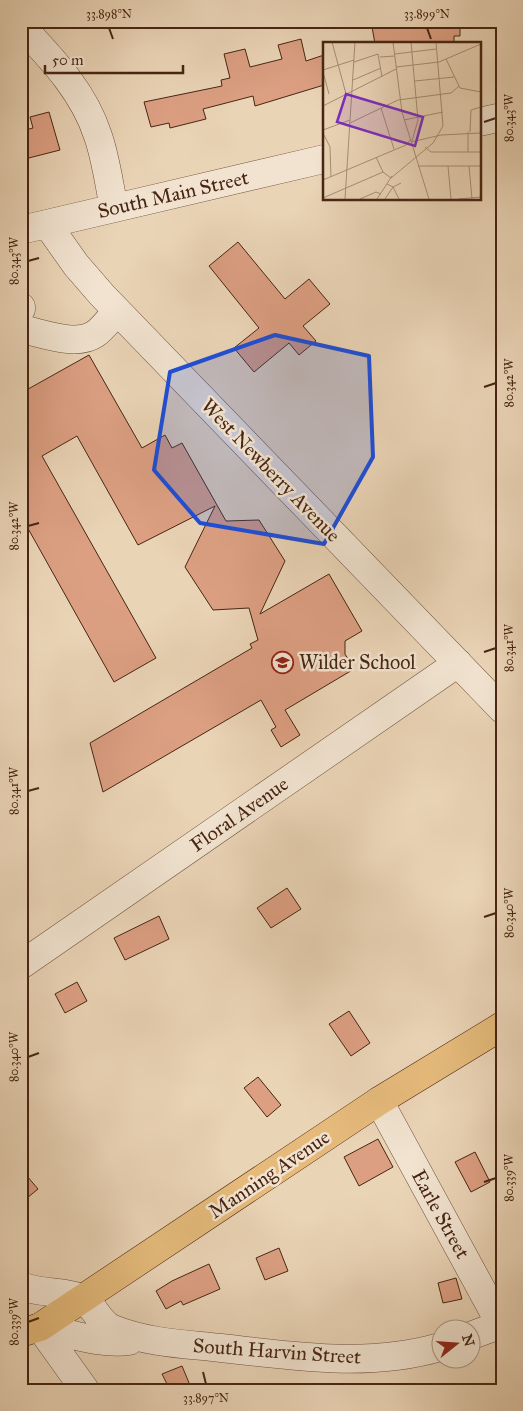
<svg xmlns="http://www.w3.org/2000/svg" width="523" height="1411" font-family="'IM FELL Great Primer',serif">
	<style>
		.building { fill: #dc9f82; stroke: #472512 }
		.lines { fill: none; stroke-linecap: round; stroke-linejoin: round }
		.minor-casing { stroke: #70513b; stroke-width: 29 }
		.major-casing { stroke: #472512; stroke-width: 29 }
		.minor { stroke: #f1e3d0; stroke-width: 28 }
		.major { stroke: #e5ba7b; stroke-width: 28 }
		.marked { fill: #1d4ed8; fill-opacity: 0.2; stroke: #1d4ed8; stroke-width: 4; stroke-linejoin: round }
		.ticks { fill: none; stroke: #472512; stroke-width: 2 }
		.labels { text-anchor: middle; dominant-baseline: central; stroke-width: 5; stroke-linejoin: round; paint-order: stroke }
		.street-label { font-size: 20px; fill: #472512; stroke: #f1e3d0 }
		.poi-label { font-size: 20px; fill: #472512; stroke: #f1e3d0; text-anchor: start }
		.inset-road { fill: none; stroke: #a98e74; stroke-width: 1 }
		.view { fill: #7b2cbf; fill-opacity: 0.15; stroke: #7b2cbf; stroke-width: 2.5 }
		.inset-edge { fill: none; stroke: #472512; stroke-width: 2.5 }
		.neatline { fill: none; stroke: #472512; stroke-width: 2 }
		.ticks-label { font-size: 12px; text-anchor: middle; fill: #472512 }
	</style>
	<rect width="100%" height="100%" fill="#ead4b6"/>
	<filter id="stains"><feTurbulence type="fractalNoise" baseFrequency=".004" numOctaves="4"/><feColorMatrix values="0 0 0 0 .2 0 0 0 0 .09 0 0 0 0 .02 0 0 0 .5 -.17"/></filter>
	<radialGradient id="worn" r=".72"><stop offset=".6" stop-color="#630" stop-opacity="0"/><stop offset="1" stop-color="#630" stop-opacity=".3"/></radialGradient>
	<path class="building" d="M371 21H460V36H454V44H375Z
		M301 39 306 61 324 55V85L255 106 253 96 203 109 206 119 170 128 169 123 151 127 144 102 222 86 221 80 230 78 224 54 245 49 250 67 282 59 278 45Z
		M49 112 60 150 21 160V131L33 128 30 117Z
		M238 242 285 299 309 279 330 304 303 326 316 341 299 355 289 343 254 372 234 348 259 328 209 266Z
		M89 355 142 448 165 435 172 448 182 443 226 521 259 520 285 561 260 614 329 574 362 631 345 641V654L354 669 285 710 300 735 281 747 271 730 276 727 261 700 103 792 90 743 252 648 250 644 258 640 249 608 213 610 185 567 215 506 138 545 77 436 42 456 156 658 114 682 21 516V393Z
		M287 888 301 909 271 928 257 908Z
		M159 916 169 939 125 960 114 938Z
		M77 982 87 1001 65 1013 55 994Z
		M349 1011 370 1043 351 1056 329 1024Z
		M258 1077 281 1105 267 1117 244 1088Z
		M378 1139 393 1167 359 1186 344 1157Z
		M475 1152 490 1182 471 1192 455 1162Z
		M21 1169 38 1189 21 1203Z
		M279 1248 288 1271 265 1280 256 1258Z
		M209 1264 220 1289 183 1305 181 1301 166 1309 156 1291 172 1281Z
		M456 1278 462 1299 443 1303 438 1283Z
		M182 1366 192 1390H170L162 1374Z"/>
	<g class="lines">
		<defs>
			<path id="minor" d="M21 26C52 59 84 92 98 136 106 159 109 184 114 208
				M479 122 502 117
				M47 224 76 265 102 295 502 709
				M21 230 324 159
				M21 307V309
				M21 329C42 333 76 347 95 334 104 328 110 318 117 311
				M21 965 458 663
				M379 1101 502 1327
				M21 1286C40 1294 66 1291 81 1298 94 1304 99 1324 113 1329 148 1343 185 1344 221 1348 294 1356 369 1368 440 1347
				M40 1327C68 1333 101 1345 129 1341
				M40 1327 85 1390
				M470 1336 502 1324"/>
			<path id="major" d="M21 1333 40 1327 379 1101 502 1026"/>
		</defs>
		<use href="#minor" class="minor-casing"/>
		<use href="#major" class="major-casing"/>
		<use href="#minor" class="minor"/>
		<use href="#major" class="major"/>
	</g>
	<path class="marked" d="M275 335 369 356 373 457 324 544 200 523 154 470 170 372Z"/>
	<path class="ticks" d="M109 28 113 39M427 28 431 39M484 122 496 118M28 261 39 258M484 387 496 383M28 526 39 523M484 652 496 648M28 791 39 788M484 917 496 913M28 1057 39 1053M484 1182 496 1178M28 1322 39 1318M203 1372 206 1384"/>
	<defs>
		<symbol id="school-ring" viewBox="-11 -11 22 22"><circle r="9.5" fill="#f1e3d0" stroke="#8f2418" stroke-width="1.5"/><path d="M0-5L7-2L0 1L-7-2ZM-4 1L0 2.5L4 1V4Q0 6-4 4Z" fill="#8f2418"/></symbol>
	</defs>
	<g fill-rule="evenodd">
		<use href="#school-ring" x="270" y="650" width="25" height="25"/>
	</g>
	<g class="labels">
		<g class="street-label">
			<text transform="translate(173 194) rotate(-13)">South Main Street</text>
			<text transform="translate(271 470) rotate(46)">West Newberry Avenue</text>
			<text transform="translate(239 814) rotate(-35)">Floral Avenue</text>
			<text transform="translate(269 1174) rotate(-34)">Manning Avenue</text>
			<text transform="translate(441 1214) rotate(61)">Earle Street</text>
			<text transform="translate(277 1351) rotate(4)">South Harvin Street</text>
		</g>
		<g class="poi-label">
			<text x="299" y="662">Wilder School</text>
		</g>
	</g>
	<g transform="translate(323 42)">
		<rect width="158" height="158" fill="#ead4b6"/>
		<path class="inset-road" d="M9 0 23 52M70 0 79 70 106 157M88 0 95 78 89 99M72 12 113 7M57 15 72 14M123 17 137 46 158 50M31 20 55 12 59 35M73 25 116 20 158 2M0 28 31 18M0 30 6 52M30 38 58 26M92 39 131 35M0 64 73 27M58 66 71 107M81 78 120 70M27 81 75 58 128 51 136 44M0 88 27 78M145 90V110M147 90 148 68 158 65M0 91 7 105 8 135M88 100 118 93 158 91M102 105 108 110H158M53 115 60 130 68 136M95 124H158M125 124 128 157M146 124 149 157M68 136 110 101 120 84 113 0M0 138 83 103 88 97M64 142 70 145 78 141M0 156 60 130M22 157 32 0M37 157 53 150 58 152M54 157 69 134M62 157 70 145 76 157M135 157 158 155"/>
		<path class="view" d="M23 52 100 75 92 104 14 80Z"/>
		<rect width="158" height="158" class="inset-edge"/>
	</g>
	<rect width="523" height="1411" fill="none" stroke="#ead4b6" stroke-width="55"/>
	<g transform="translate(456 1344) rotate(73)"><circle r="24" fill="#f1e3d0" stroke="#ad9784"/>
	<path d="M0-4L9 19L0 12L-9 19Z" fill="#8f2418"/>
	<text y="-8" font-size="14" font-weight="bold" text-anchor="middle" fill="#472512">N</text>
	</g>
	<path d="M45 65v8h138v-8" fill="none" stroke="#472512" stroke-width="2.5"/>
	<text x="52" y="65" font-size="15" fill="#472512" stroke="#f1e3d0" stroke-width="4" paint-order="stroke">50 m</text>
	<rect x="28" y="28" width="468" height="1356" class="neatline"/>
	<g class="ticks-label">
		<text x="109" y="18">33.898°N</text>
		<text x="427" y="18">33.899°N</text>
		<text transform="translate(509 118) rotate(-90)" y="4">80.343°W</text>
		<text transform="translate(14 261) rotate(-90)" y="4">80.343°W</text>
		<text transform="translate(509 383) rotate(-90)" y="4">80.342°W</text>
		<text transform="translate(14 526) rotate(-90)" y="4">80.342°W</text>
		<text transform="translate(509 648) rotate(-90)" y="4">80.341°W</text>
		<text transform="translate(14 791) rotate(-90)" y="4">80.341°W</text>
		<text transform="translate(509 913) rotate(-90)" y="4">80.340°W</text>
		<text transform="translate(14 1057) rotate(-90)" y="4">80.340°W</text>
		<text transform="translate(509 1178) rotate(-90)" y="4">80.339°W</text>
		<text transform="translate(14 1322) rotate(-90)" y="4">80.339°W</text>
		<text x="206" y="1402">33.897°N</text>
	</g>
	<rect width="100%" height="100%" filter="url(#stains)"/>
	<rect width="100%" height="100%" fill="url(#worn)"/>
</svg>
